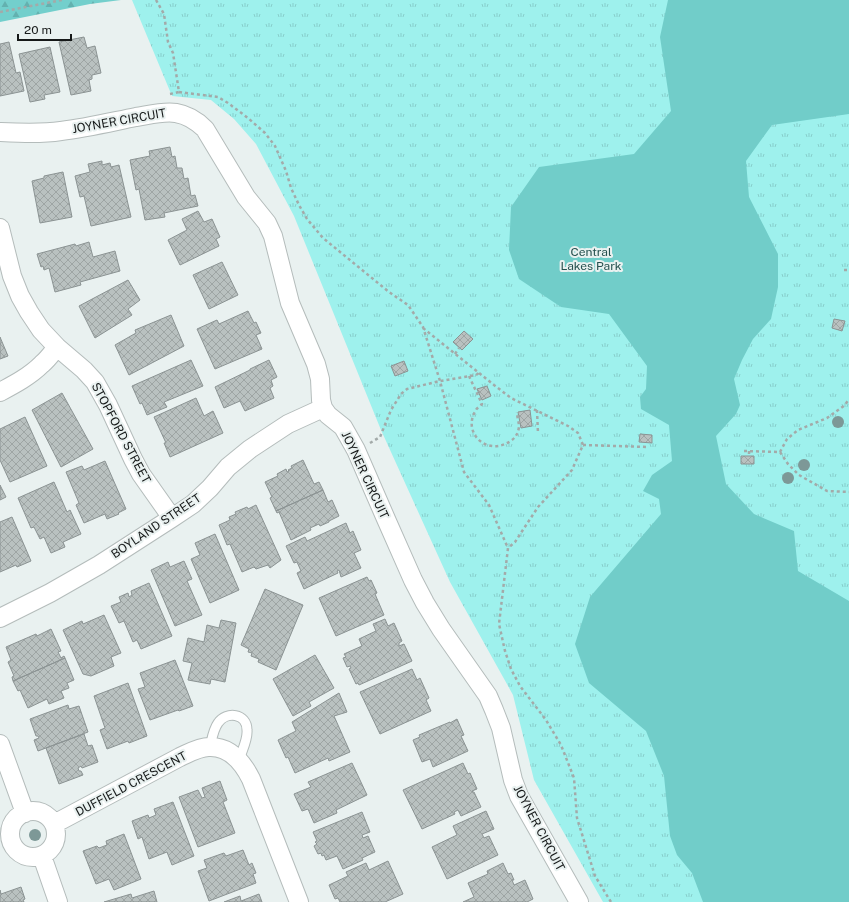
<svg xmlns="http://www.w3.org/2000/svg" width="849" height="902" font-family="'Public Sans',sans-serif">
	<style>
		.forest { fill: url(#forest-firs) }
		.park { fill: url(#park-tufts) }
		.water { fill: #71cdc9 }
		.building { fill: url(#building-cross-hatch); stroke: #8b9393 }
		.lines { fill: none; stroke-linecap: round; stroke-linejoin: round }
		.service-casing { stroke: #b4bcbb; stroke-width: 11 }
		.minor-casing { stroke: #b4bcbb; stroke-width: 20 }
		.path { stroke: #a3aaa9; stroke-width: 2.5; stroke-dasharray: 3 3; stroke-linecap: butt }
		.service { stroke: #fff; stroke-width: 9 }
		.minor { stroke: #fff; stroke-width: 18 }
		.tree { fill: #7d9897 }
		.labels { text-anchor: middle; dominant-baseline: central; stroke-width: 4; stroke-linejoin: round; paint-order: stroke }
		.street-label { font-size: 12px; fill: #161919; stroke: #e9f1f0 }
		.park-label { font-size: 12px; fill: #25504e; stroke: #e9f1f0 }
	</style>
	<defs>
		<pattern id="forest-firs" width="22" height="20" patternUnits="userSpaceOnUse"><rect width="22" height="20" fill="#73cfcc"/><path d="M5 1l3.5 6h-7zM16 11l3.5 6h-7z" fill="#63b1af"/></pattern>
		<pattern id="park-tufts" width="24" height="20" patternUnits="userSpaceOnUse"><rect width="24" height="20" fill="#9ef1ed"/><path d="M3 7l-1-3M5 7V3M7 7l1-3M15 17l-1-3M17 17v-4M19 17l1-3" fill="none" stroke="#87cecb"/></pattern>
		<pattern id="building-cross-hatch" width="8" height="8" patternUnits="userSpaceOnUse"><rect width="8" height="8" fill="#b9c1c0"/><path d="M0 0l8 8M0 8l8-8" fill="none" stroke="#9ea5a4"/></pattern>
	</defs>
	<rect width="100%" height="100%" fill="#e9f1f0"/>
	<path class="forest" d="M0 0H121L90 4 0 22Z"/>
	<path class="park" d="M132 0H849V902H603L534 780 513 695 450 582 381 430 294 216 256 144 234 119 211 100 172 96Z"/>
	<path class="water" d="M668 0H849V114L772 125 746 161 749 197 778 254V287L771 319 753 339 742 360 734 379 740 405 736 414 716 436 726 484 754 514 794 531 798 571 849 601V902H703L692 873 677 855 670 836 664 776 646 731 589 683 575 644 590 597 661 514 659 499 643 491 652 475 672 461 669 425 641 409 640 397 646 389 647 366 609 314 561 307 519 279 509 250 511 207 539 167 634 154 671 111 660 37Z"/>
	<path class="building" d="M84 37 87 48 95 46 101 73 92 75V79L89 80 91 91 71 95 59 42Z
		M9 42 16 73 20 72 24 91 0 96V44Z
		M50 47 60 92 44 95 45 99 30 102 19 54Z
		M170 147 172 157 175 156 177 168H182L184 179 188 178 191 196 195 195 198 206 164 213 165 217 145 220 139 189 136 190 130 160 150 156 149 151Z
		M102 161V165L110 163 111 167 119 165 131 217 91 226 84 196 80 197 75 176 90 172 88 164Z
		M63 172 72 217 40 223 32 181 44 178V176Z
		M198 211 204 222 212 219 220 237 216 239 219 246 180 265 168 240 187 230 182 219Z
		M89 242 93 257 115 251 120 271 80 282 81 285 55 292 49 268 44 270 43 266 41 267 37 254 75 244 76 246Z
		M222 262 238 295 209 309 193 275Z
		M128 280 140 300 128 309 132 315 95 338 79 306Z
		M248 311 254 323 256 322 261 333 256 335 262 349 215 369 197 329 217 320 219 324Z
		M171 315 184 346 129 375 115 345 136 333 135 330Z
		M834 319 845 321 842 331 832 328Z
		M464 331 473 339 462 350 453 342Z
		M0 337 8 356 0 359Z
		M191 360 203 386 164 402 167 407 147 415 142 403 140 404 132 386Z
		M269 360 277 377 271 380 273 386 270 388 274 398 245 411 240 401 224 408 215 387 250 370V369Z
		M404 361 408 371 395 376 391 366Z
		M487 386 491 396 482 400 477 389Z
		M62 393 93 449 61 467 32 410Z
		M196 398 204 416 213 411 223 433 170 457 164 443H166L154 417Z
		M530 410 532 426 521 428 518 412Z
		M25 417 47 466 10 482 0 460V429Z
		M640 434 652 435V443L639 442Z
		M741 456H754V464H741Z
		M303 460 314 484 319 482 323 490 276 511 270 498 272 497 265 482 278 476 277 474 286 469 287 472 289 471 288 470 292 468 291 466Z
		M105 461 126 509 118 513 119 514 107 519 105 514 84 523 76 505 79 503 66 472 82 466 84 470Z
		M54 482 67 512 70 510 81 534 63 542 65 547 51 553 44 537 40 539 34 527 31 528 18 498Z
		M0 485 6 497 0 500Z
		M323 490 328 502 332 500 339 516 329 521V522L320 526 319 524 310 528 311 530 291 540 279 512 277 513 276 511Z
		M256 505 281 560 270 568 268 565 256 569 254 567 242 572 230 544 227 545 219 525 230 520 229 517 236 514 235 512 247 507 248 509Z
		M12 517 31 561 17 567 16 565 0 572V522Z
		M346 523 350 533 353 531 361 550 354 553 361 568 341 577 339 570 337 571 338 573 304 589 297 573 301 571 297 562 294 563 286 546 305 537 307 541Z
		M215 534 239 590 210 603 191 559 200 555 195 543Z
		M184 561 192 579 187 581 202 615 175 626 151 570 168 562 170 567Z
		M367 577 369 581 371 580 377 593 375 594 384 615 336 636 319 598Z
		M149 583 172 636 141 649 137 640 133 642 124 621 119 623 111 606 121 602 119 597 128 593 129 597 132 595 131 591Z
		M265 589 303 605 276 670 258 662 259 659 251 656 252 653 248 652 249 649 241 645Z
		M104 615 121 653 111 657 114 666 91 676 83 674 63 630 82 621 83 624Z
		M385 619 388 626 394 623 402 641 399 643V646L404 644 412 661 359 685 358 683 356 684 349 669 351 668 350 666 347 667 343 658 346 657 344 654 362 646 359 639 376 631 373 624Z
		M221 620 236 623 225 682 211 679 210 684 188 680 192 663 183 661 188 638 204 642 207 625 219 628Z
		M51 629 61 651 58 652 61 658 64 656 65 658 13 681 12 677 14 676 8 662 11 660 6 647 36 634 37 636Z
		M315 655 334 688 309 702 311 706 293 716 273 679Z
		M65 658 74 680 67 683 69 688 61 691 64 698 49 704 47 699 28 708 20 690 18 691 13 681Z
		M175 660 193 706 179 711 178 710 150 720 138 689 145 687 140 673Z
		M412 669 417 680 420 678 429 698 426 700 431 711 380 734 360 692Z
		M128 683 147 736 129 743 128 741 107 749 100 730 105 728 94 696Z
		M339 693 347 712 334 716 350 752 329 761 328 758 295 773 288 757 286 758 278 740 296 731 292 722Z
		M68 705 69 709 79 706 88 732 38 751 34 740 39 738 38 736H36L30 719Z
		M457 719 464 735 461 736 468 751 433 767 430 759 422 762 413 740 420 737 419 735 450 722V723Z
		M84 734 88 746 92 745 98 762 82 768 81 766 78 768 79 771H81L83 775 59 784 46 748Z
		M352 763 367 795 336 810 337 813 314 823 308 809 302 811 294 794 311 787 308 782Z
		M463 763 468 774 470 773 477 789 472 791 473 792H474L481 807 461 816 458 810 454 812 455 814 422 829 403 790Z
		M220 781 227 800 223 802 235 833 198 847 179 797 198 790 202 798 205 797 202 788Z
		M173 802 194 856 172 865 167 852 149 859 142 837 138 839 132 821 148 815 149 818 156 815 154 809Z
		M486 811 494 829 482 834 484 838 489 836 498 855 447 879 432 847 457 835 453 826Z
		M362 812 370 832 362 835 363 838 368 836 375 852 362 858 363 860 343 869 337 856 326 860 324 855 322 856 321 853 318 854 314 846 317 844 315 842 317 841 313 832Z
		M124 834 141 879 114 890 109 879 96 884 83 851 97 846 99 848 107 845 106 841Z
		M243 850 249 865 252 863 256 873 253 874 256 883 209 901 198 871 207 868 204 860 224 853 226 856Z
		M388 861 403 894 385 902H340L338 898 335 899 329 885 348 876 346 872 366 863 369 870Z
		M503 863 508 874 511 873 514 880H512L514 885 525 880 533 899 527 902H463L474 897 468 883 488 874 487 871Z
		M21 887 25 899 23 900 24 902H0V890L1 894Z
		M154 891 157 902H104L131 894 132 898Z
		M259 894 262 902H224L240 896 241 901Z"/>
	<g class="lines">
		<defs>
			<path id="service" d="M210 747C212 739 213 730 218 723 226 711 247 713 247 730 248 740 242 750 239 760"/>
			<path id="minor" d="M0 132C21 133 41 134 61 131 86 128 111 122 136 117 149 115 163 111 176 113 188 115 197 121 205 129L246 197 267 223 273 236 290 303 316 364 320 379 321 400 323 408 328 415 343 427 347 434 356 450 386 519 413 580 425 603 441 629 488 696 494 710 501 728 513 780 519 796 579 902
				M0 228 12 276 20 296 29 312 41 330 57 347 84 370 95 382 108 405 133 459 141 474 172 518
				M0 392C15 384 30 376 42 364 48 359 52 353 57 347
				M0 618 50 593 99 565 172 518 193 504 210 488 228 467 250 449 288 424 323 408
				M0 744 25 813
				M10 834a23 23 0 1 1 46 0a23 23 0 1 1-46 0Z
				M54 824 180 757C189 753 199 747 209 747 230 746 243 763 251 779L299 902
				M42 856 58 902"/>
		</defs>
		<use href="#service" class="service-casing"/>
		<use href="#minor" class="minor-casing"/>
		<path class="path" d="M156 0 164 14 168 42 173 53 179 92 218 97 228 103 248 118 265 133 275 146 286 171 291 188 299 205 307 219 323 238 389 292 408 305 423 327 440 381 464 472 489 505 508 548 499 624 505 651 511 669 520 686 546 720 561 745 574 778 577 818 595 876 611 902
			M0 12 62 0
			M170 94 179 92
			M844 270H849
			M423 328 494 385 511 398 568 426 578 433 583 445 572 470 538 507 515 542 508 548
			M455 354 459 348
			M469 376 482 404C480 406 477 408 476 410 461 433 488 458 512 440 516 437 518 433 519 427 519 422 517 417 517 412
			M537 410 538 434
			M370 443 380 437 391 410 401 394 407 389 440 381 476 375 479 373
			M583 445 648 447
			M744 451 780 452
			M749 451V456
			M780 452 787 439 798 430 827 418 845 405 849 399
			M780 452 788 464 799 475 827 491 849 492"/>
		<use href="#service" class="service"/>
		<use href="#minor" class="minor"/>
	</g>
	<g class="tree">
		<circle cx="838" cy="422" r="6"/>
		<circle cx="804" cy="465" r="6"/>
		<circle cx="788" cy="478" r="6"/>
		<circle cx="35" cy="835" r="6"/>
	</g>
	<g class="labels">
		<g class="street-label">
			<text transform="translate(119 121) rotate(-10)">JOYNER CIRCUIT</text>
			<text transform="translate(121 433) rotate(62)">STOPFORD STREET</text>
			<text transform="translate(365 475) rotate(65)">JOYNER CIRCUIT</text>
			<text transform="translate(156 526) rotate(-34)">BOYLAND STREET</text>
			<text transform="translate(131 784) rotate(-28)">DUFFIELD CRESCENT</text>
			<text transform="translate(539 828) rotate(62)">JOYNER CIRCUIT</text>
		</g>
		<g class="park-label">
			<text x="591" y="252">Central<tspan x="591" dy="14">Lakes Park</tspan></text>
		</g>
	</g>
	<path d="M18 34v6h53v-6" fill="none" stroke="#161919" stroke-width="2"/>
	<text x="24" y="34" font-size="12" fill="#161919" stroke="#e9f1f0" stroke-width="3" paint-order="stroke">20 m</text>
</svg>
